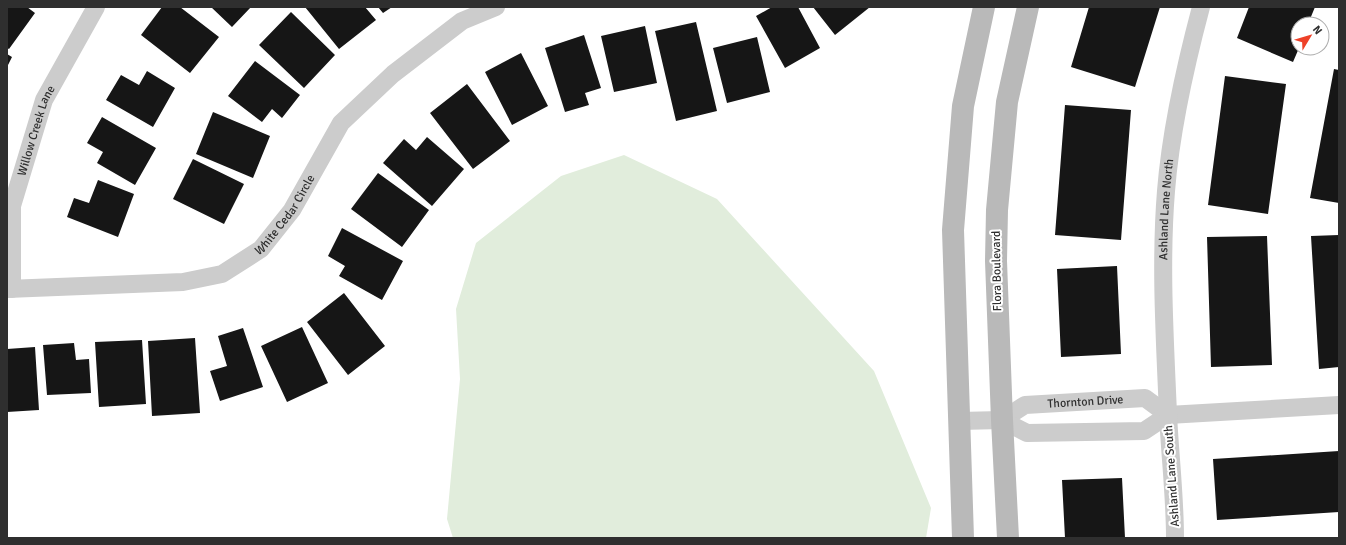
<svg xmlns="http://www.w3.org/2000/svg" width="1346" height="545" font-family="Signika,sans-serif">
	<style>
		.green { fill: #e1eddc }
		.building { fill: #161616 }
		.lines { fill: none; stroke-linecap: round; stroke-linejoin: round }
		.street { stroke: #ccc; stroke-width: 18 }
		.secondary { stroke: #b9b9b9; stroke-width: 22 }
		.labels { text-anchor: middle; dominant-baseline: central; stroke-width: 4; stroke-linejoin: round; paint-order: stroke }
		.street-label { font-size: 12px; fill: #2f2f2f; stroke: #fff }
	</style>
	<rect width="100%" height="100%" fill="#fff"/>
	<path class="green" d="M624 155 717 199 874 371 931 508 926 538H453L447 519 460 379 456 309 476 243 561 176Z"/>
	<path class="building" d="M7 7H27L35 13 9 49 7 48Z
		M162 7H180L219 37 190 73 141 35Z
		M211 7H251L232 27Z
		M305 7H365L376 20 339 49Z
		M378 7H392L383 13Z
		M772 7H798L820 48 785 68 756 16Z
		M813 7H870L835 35Z
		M1089 7H1160L1135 87 1071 67Z
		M1249 7H1315L1308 24H1298L1299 48 1293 62 1237 38Z
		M291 12 335 55 304 88 259 45Z
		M696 22 717 111 676 121 655 31Z
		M645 26 657 83 614 92 601 36Z
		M584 35 601 88 585 93 589 105 565 112 545 48Z
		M757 37 770 92 727 103 713 48Z
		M521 53 548 106 512 125 485 72Z
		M7 54 12 57 7 67Z
		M255 61 300 95 282 118 272 109 262 122 228 96Z
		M1334 69 1339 70V203L1310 198Z
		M147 71 175 88 153 127 106 100 121 75 139 85Z
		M1225 76 1286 84 1268 214 1208 205Z
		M467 84 510 141 473 169 430 113Z
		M1065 105 1131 110 1121 240 1055 235Z
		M213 112 270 136 253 178 196 154Z
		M102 117 156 148 135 185 97 163 103 152 87 143Z
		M427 137 464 169 432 206 383 163 404 139 416 150Z
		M193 159 244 184 224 224 173 199Z
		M378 173 429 210 402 247 351 209Z
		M98 180 134 194 118 237 67 217 74 198 89 203Z
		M342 228 403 261 382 300 339 276 345 266 328 256Z
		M1339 235V367L1319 369 1311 236Z
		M1267 236 1272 365 1211 367 1207 237Z
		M1117 266 1121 354 1061 357 1057 269Z
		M344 293 385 346 348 375 307 322Z
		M302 327 328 383 287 402 261 346Z
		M243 328 263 387 220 401 210 371 227 366 218 336Z
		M195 338 200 413 152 416 148 341Z
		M142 340 146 404 99 407 95 342Z
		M74 343 76 360 89 359 91 393 47 395 43 345Z
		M35 347 39 410 7 412V349Z
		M1339 451V512L1217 520 1213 459Z
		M1122 478 1125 538H1065L1062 480Z"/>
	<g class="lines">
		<g class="street">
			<path id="s1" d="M7 289 183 282 222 274 261 249 292 210 341 123 393 74 462 21 496 7"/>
			<path id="s2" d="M12 289V206L44 100 96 7"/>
			<path id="s3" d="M1002 420 1025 405 1145 398 1168 415"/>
			<path d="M959 421 1002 420 1027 433 1144 431 1168 415 1339 405"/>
			<path id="s4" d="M1175 538C1175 497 1170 456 1168 414 1165 341 1160 265 1166 191 1171 128 1185 67 1201 7"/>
		</g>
		<path class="secondary" d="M963 538 953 230 963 106 984 7
			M1008 538 1002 420 996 261 997 210 1007 102 1028 7"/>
	</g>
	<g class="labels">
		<g class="street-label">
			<text stroke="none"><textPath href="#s2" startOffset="162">Willow Creek Lane</textPath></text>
			<text stroke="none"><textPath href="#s4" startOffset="329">Ashland Lane North</textPath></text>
			<text stroke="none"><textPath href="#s1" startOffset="304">White Cedar Circle</textPath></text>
			<text transform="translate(997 271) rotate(-91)">Flora Boulevard</text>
			<text stroke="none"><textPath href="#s3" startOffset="88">Thornton Drive</textPath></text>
			<text transform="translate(1172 476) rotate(-94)">Ashland Lane South</text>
		</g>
	</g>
	<rect width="1346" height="545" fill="none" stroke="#2f2f2f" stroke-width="16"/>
	<g transform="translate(1310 36) rotate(52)"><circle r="19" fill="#ffffff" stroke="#acacac"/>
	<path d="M0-3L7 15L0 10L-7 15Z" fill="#ee4129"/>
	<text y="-6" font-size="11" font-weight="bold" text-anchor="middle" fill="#2f2f2f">N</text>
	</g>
</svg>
